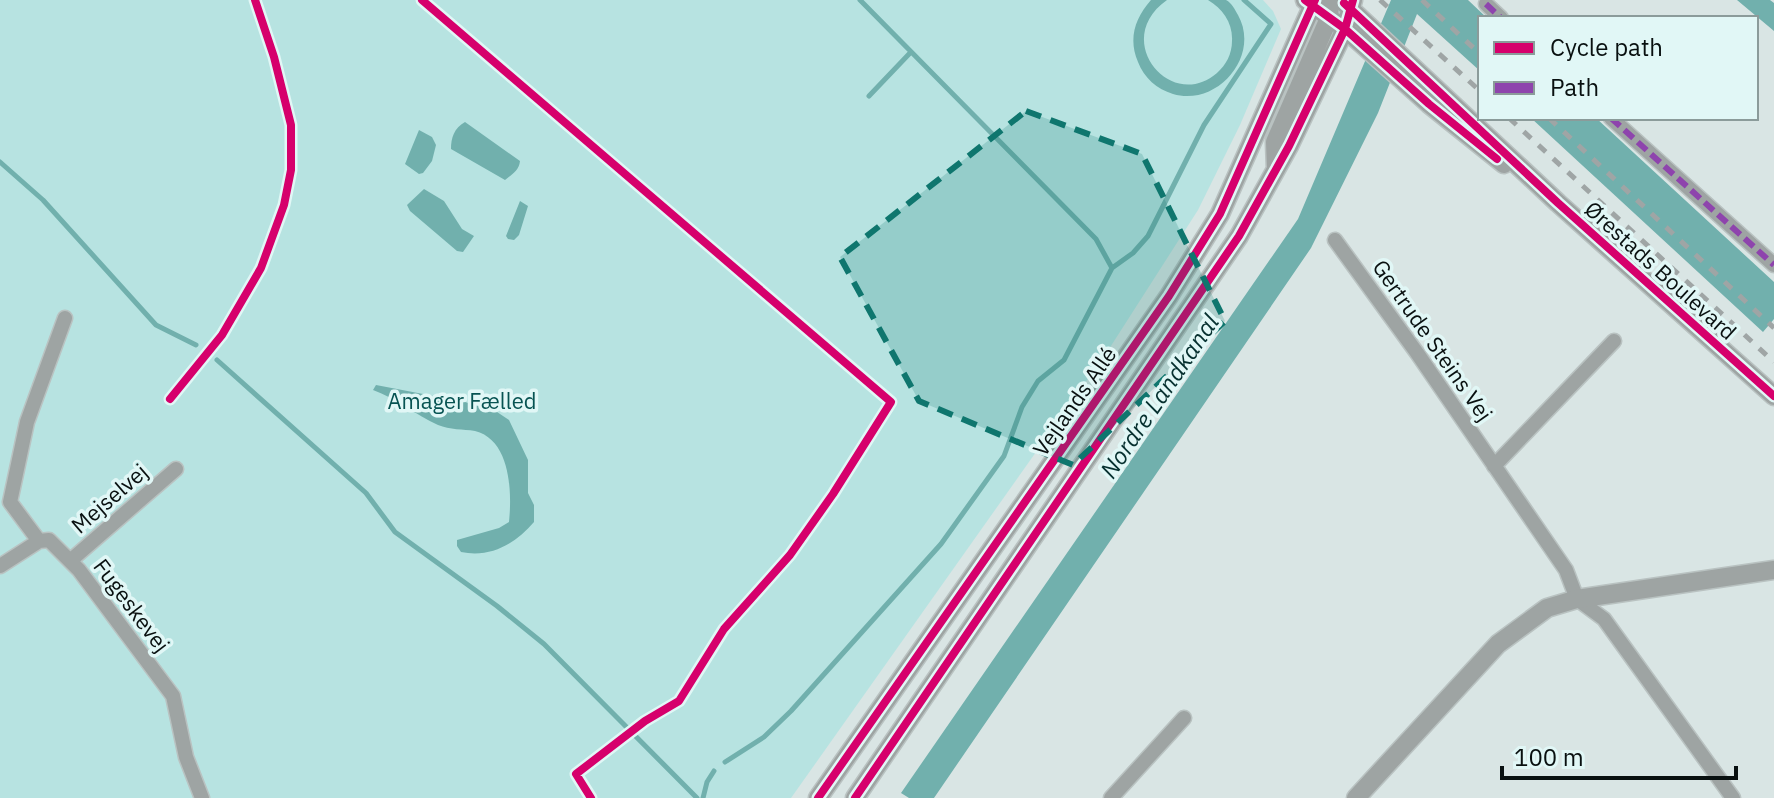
<svg xmlns="http://www.w3.org/2000/svg" width="1774" height="798" font-family="'IBM Plex Sans',sans-serif">
	<style>
		.green { fill: #b7e3e1 }
		.water { fill: #71b0ad }
		.lines { fill: none; stroke-linecap: round; stroke-linejoin: round }
		.stream { stroke: #71b0ad; stroke-width: 5 }
		.minor-casing { stroke: #b9c2c1; stroke-width: 17 }
		.tertiary-casing { stroke: #b9c2c1; stroke-width: 21 }
		.minor { stroke: #9ea4a3; stroke-width: 14 }
		.tertiary { stroke: #9ea4a3; stroke-width: 18 }
		.rail { stroke: #9fa5a5; stroke-width: 5; stroke-dasharray: 10 10; stroke-linecap: butt }
		.quiet { stroke: #8e44ad; stroke-width: 6; stroke-dasharray: 12 6; stroke-linecap: butt }
		.cycleway-casing { stroke: #e1f7f6; stroke-width: 13 }
		.cycleway { stroke: #d6006c; stroke-width: 8 }
		.marked { fill: #0f766e; fill-opacity: 0.2; stroke: #0f766e; stroke-width: 6; stroke-dasharray: 16 10; stroke-linejoin: round }
		.labels { text-anchor: middle; dominant-baseline: central; stroke-width: 7; stroke-linejoin: round; paint-order: stroke }
		.street-label { font-size: 22px; fill: #091010; stroke: #e1f7f6 }
		.park-label { font-size: 22px; fill: #075352; stroke: #e1f7f6 }
		.water-label { font-size: 24px; font-style: italic; fill: #06302f; stroke: #e1f7f6 }
	</style>
	<rect width="100%" height="100%" fill="#d9e5e4"/>
	<path class="green" d="M0 0H1263L1273 11 1281 29 1240 125 1198 210 1109 349 791 798H0Z"/>
	<path class="water" d="M1151 0H1167C1110 40 1171 113 1217 73 1226 65 1232 54 1232 41 1233 23 1223 9 1208 0 1213 0 1222 0 1226 0 1232 3 1235 10 1238 15 1261 56 1217 107 1173 94 1157 89 1144 78 1138 62 1128 39 1135 18 1151 0Z
		M1391 0H1468L1487 18H1480V71L1417 14 1378 113 1311 248 934 798H909L901 793 1298 219Z
		M1737 0H1770L1774 3V31Z
		M1531 118H1596L1774 282V319L1763 332Z
		M465 122 520 161C519 171 512 174 505 180L451 149C451 138 454 128 465 122Z
		M419 130 432 137 436 145 432 161 423 173 419 174 405 164Z
		M424 189 444 201 462 229 474 236 463 252 457 251 410 211 407 205Z
		M520 201 528 206 519 235 514 240 508 239 506 236Z
		M376 385 465 402 497 412 509 420 528 460V493L534 505V522C515 544 491 558 461 552L457 546V540L499 528 509 522C512 493 511 440 475 431 463 429 450 430 438 425 416 415 396 398 373 390Z"/>
	<g class="lines">
		<path class="stream" d="M869 96 910 53
			M0 162 43 200 156 325 196 345
			M1112 268 1133 253 1148 236 1204 125 1271 24 1244 0
			M217 360 366 493 395 532 497 606 544 644 697 798
			M725 762 764 737 791 711 941 544 1004 456 1022 407 1038 381 1064 360 1112 268 1096 239 860 0
			M703 798 707 782 714 771"/>
		<defs>
			<path id="minor" d="M1486 4 1501 18
				M1611 118 1774 265
				M1335 240 1417 353 1566 570 1577 599 1604 619 1733 798
				M1494 466 1614 341
				M39 541 10 502 27 422 65 318
				M70 561 176 469
				M0 566 39 541 49 540 79 570 173 696 186 757 202 798
				M1111 798 1184 718"/>
			<path id="tertiary" d="M1305 0 1345 29 1429 104 1504 164
				M1343 2 1558 203 1774 396
				M1276 169 1275 142 1329 18 1330 0
				M818 798 1169 296 1220 214 1315 0
				M855 798 1239 236 1289 146 1345 29 1353 0
				M1356 798 1498 644 1547 608 1577 599 1774 570"/>
		</defs>
		<use href="#minor" class="minor-casing"/>
		<use href="#tertiary" class="tertiary-casing"/>
		<use href="#minor" class="minor"/>
		<use href="#tertiary" class="tertiary"/>
		<path class="rail" d="M1380 0 1480 91
			M1422 0 1480 54
			M1509 118 1774 362
			M1549 118 1774 328"/>
		<path class="quiet" d="M1486 4 1501 18
			M1611 118 1774 265"/>
		<defs>
			<path id="cycleway" d="M422 0 891 402 833 494 790 555 724 629 679 701 645 721 576 774 591 798
				M1305 0 1345 29 1429 104 1497 159
				M1344 3 1558 203 1774 396
				M170 399 222 335 261 268 284 205 291 170V125L274 57 255 0
				M818 798 1169 296 1220 214 1315 0
				M855 798 1239 236 1289 146 1345 29 1353 0"/>
		</defs>
		<use href="#cycleway" class="cycleway-casing"/>
		<use href="#cycleway" class="cycleway"/>
	</g>
	<path class="marked" d="M1026 111 1142 154 1225 321 1073 465 919 401 840 257Z"/>
	<g class="labels">
		<g class="street-label">
			<text transform="translate(1661 270) rotate(42)">Ørestads Boulevard</text>
			<text transform="translate(1433 340) rotate(55)">Gertrude Steins Vej</text>
			<text transform="translate(1074 401) rotate(-55)">Vejlands Allé</text>
			<text transform="translate(109 498) rotate(-41)">Mejselvej</text>
			<text transform="translate(132 605) rotate(53)">Fugeskevej</text>
		</g>
		<g class="park-label">
			<text x="462" y="400">Amager Fælled</text>
		</g>
		<g class="water-label">
			<text transform="translate(1159 396) rotate(-56)">Nordre Landkanal</text>
		</g>
	</g>
	<rect x="1478" y="16" width="280" height="104" fill="#e1f7f6" stroke="#8b9b9a" stroke-width="2"/>
	<rect x="1494" y="42" width="40" height="12" fill="#d6006c" stroke="#8b9b9a" stroke-width="2"/>
	<text x="1550" y="56" font-size="24" fill="#091010">Cycle path</text>
	<rect x="1494" y="82" width="40" height="12" fill="#8e44ad" stroke="#8b9b9a" stroke-width="2"/>
	<text x="1550" y="96" font-size="24" fill="#091010">Path</text>
	<path d="M1502 766v12h234v-12" fill="none" stroke="#091010" stroke-width="4"/>
	<text x="1514" y="766" font-size="24" fill="#091010" stroke="#e1f7f6" stroke-width="6" paint-order="stroke">100 m</text>
</svg>
